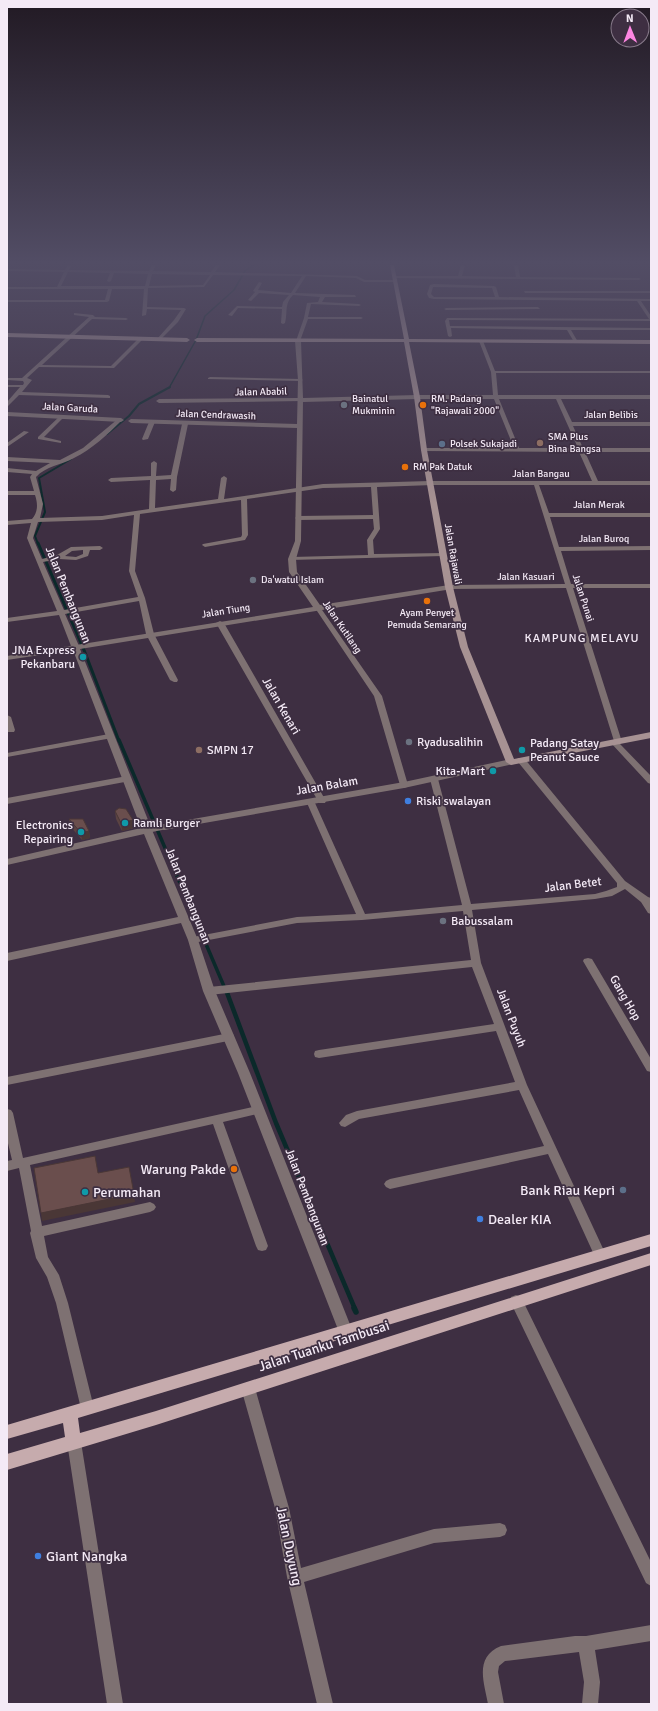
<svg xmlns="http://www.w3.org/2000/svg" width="658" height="1711" font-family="Signika,sans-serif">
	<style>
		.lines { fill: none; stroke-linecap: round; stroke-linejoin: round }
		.stream-far5 { stroke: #0b292a; stroke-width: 1.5 }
		.stream-far4 { stroke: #0b292a; stroke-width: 2 }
		.stream-far3 { stroke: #0b292a; stroke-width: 3 }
		.stream-far2 { stroke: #0b292a; stroke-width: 3.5 }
		.stream-far1 { stroke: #0b292a; stroke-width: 4.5 }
		.stream { stroke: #0b292a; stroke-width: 5.5 }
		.minor { fill: #7e7172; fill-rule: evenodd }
		.tertiary { fill: #7e7172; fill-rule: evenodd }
		.secondary { fill: #a79293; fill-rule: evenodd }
		.primary { fill: #c6abad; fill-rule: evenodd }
		.wall { fill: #5b4342 }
		.shaded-wall { fill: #4a3736 }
		.building { fill: #6a4e4d; stroke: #4a3736 }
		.worship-dot { fill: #6b7280; stroke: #3e2f42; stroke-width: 1.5 }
		.food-dot { fill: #e8710a; stroke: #3e2f42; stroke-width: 1.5 }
		.education-dot { fill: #8d6e63; stroke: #3e2f42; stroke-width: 1.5 }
		.service-dot { fill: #5c6f8a; stroke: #3e2f42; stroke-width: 1.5 }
		.culture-dot { fill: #0f9aa8; stroke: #3e2f42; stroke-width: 1.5 }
		.shop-dot { fill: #3f7fe0; stroke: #3e2f42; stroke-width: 1.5 }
		.labels { text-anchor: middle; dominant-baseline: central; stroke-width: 3.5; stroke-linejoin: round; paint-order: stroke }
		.far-street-label { font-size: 10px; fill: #f4eaf6; stroke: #3e2f42 }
		.far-poi-label { font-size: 10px; fill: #f4eaf6; stroke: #3e2f42; text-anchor: start }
		.street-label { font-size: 12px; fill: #f4eaf6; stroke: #3e2f42 }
		.far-quarter-label { font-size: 12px; letter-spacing: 1px; fill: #f4eaf6; stroke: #3e2f42 }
		.poi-label { font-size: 12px; fill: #f4eaf6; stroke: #3e2f42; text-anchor: start }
		.near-poi-label { font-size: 14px; fill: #f4eaf6; stroke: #3e2f42; text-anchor: start }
		.near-street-label { font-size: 14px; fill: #f4eaf6; stroke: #3e2f42 }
	</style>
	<rect width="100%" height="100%" fill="#3e2f42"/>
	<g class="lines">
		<path class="stream-far5" d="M169 388 196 340 205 316 234 290 245 271 254 265"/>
		<path class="stream-far4" d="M107 434 129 416 139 404 170 387
			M38 544 35 536 45 512 39 478 71 459"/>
		<path class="stream-far3" d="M38 543 84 650 119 741"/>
		<path class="stream-far2" d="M119 740 226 991"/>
		<path class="stream-far1" d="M226 990 276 1123 355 1309"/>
		<path class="stream" d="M354 1308 356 1312"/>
		<path class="minor" d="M68 265 71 266 69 270 149 271 152 265H156L153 271 211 272 216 265H220L215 272 357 276 365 280H395L397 281 395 282H364L356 278 306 276 295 293 355 295 356 297H325L322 302 359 304 361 305 359 306 311 304 308 317H361L363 318 361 319H308L300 341 298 342 296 341 304 318 307 303 318 302 320 297 293 295C284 304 288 312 285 323L283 324 281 323 282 309 238 308 232 316 228 315 237 306 282 307 283 302 289 295 259 293 251 301 248 300 255 292 253 291 259 282 262 283 258 290 291 293 302 276 213 275 204 287 148 288 147 307 184 308 186 309 178 322 159 341 157 339 174 320 181 310 147 309 146 315 142 316 144 289H112L109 301 107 302H7V300H105L108 289H7V287H57L64 272 7 271V269L65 270ZM68 272 110 273 107 281 109 282 111 281 114 273 148 274 145 286H61ZM152 274 210 275 203 285 149 286Z
			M461 265H465L462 276 516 277 514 265H518L520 277 639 278 641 279 639 280 394 278 392 277 394 276H458Z
			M434 284 494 286 496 287 499 297 651 299V301H641L651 316V321L449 320 450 326 651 328V330H571L578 342 576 343 574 342 567 330 451 328 452 336 450 337 448 336 445 321 447 318 649 319 637 301 434 299 429 298 427 294 430 285ZM433 287 492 288 495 297H434L431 294Z
			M524 291H651V293H525Z
			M538 307 540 309 446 310 444 309 446 308Z
			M74 313 93 315 95 317 126 318 128 319 126 320 92 319 42 365 111 366 138 339 142 340 114 368 39 367 27 378 32 380 22 392 108 395 110 396V398L19 395 7 407V402L20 387H7V385H23L24 383 23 381 7 380V378H22L89 317 74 315Z
			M481 340 483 341 495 371H651V373H496L498 395H651V399H561L572 422H651V426H573L583 448H651V452H585L598 481H651V485H539L549 513H651V517H550L559 547 651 546V550L561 551 571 584H651V588H573L622 742 620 744 651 776V784L648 783 611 743 614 741 566 588 449 589 446 587 449 585 565 584 534 485H433L377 487 380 529 373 540 374 554 445 553 446 554 443 556 290 560 289 559 292 557 368 555 367 540 374 529 373 519 298 520 295 518 298 516 373 515 371 487 323 488 247 499 248 535 245 540 205 547 202 545 203 544 241 537 242 535 241 500 140 514 135 571 145 598 154 634 178 680 177 682H174L170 680 146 634 139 601 65 614 79 646 75 648 71 646 59 615 7 622V618L57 611 27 538 31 523 7 525V521L32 519C38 512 38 504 35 495H7V491H34L30 477 32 474 7 472V468L36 471 50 463 7 461V457L60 460 83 448 119 418 122 420 121 421C107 435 92 449 74 458 61 465 46 466 36 477L43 504 40 518 102 516 149 509 150 480 111 482 108 480 111 478 151 476V463L154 461 157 463 156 476 171 475 182 424 185 422 188 424 177 477 176 490 173 492 170 490 171 479 156 480 155 508 218 499 221 478 224 476 227 478 224 499 323 484 430 481H592L579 452 422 451 421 450 424 448H514L494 399H417L414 397 417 395H493L491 372 479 341ZM499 399H556L578 448H519ZM134 515 129 571 138 597 64 610 43 562 59 559 76 560 88 556 90 550H100L103 548 100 546 71 547 57 555 42 559 33 538 38 522 102 520ZM83 550V554L76 557 65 556 72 551Z
			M210 377 301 379 303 380 301 381 208 379V378Z
			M300 398 302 399V401L159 403 156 401 159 399Z
			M61 415 63 416V418L44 437 61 441V443L38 439V437Z
			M152 420 155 422 148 439 143 440 142 439 149 422Z
			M24 431 29 432 7 447V443Z
			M318 606 320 607 382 696 408 785 407 787 404 788 400 785 374 696 315 608Z
			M220 621 224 623 326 801 325 803H319L318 801 216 623Z
			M7 715 11 717 15 730 14 732H8L7 730Z
			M109 734H112L113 736 112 738 7 757V753Z
			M518 758H524L625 881 648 897 651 898V914L648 913 641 902 625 889 612 896 595 899 472 910 481 963 527 1085 606 1255 604 1259 600 1260 596 1259 548 1154 390 1189 386 1187 384 1184 386 1181 390 1179 544 1146 519 1090 359 1119 345 1127 341 1126 339 1123 346 1115 357 1111 515 1082 496 1031 319 1058 315 1057 314 1054 315 1051 319 1050 494 1024 472 967 209 995 205 993 204 991 205 989 209 987 471 960 463 911 362 920 297 923 193 943 188 940 193 937 297 917 356 914 307 803 311 800 315 803 365 914 462 905 430 779 434 776 438 779 471 904 595 894 606 891 617 887V883L518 762 517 760Z
			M127 776 131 779 130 781 7 804V798Z
			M164 824 168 827 167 829 147 833 143 830 144 828Z
			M588 958 592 959 651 1059V1072L647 1071 583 961 584 959Z
			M229 1033 233 1034 234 1037 233 1040 7 1085V1077Z
			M257 1106 261 1107 263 1110 261 1113 223 1122 268 1246 266 1250 262 1251 258 1250 256 1246 213 1124 30 1165 42 1226 150 1202 154 1204 156 1207 154 1210 150 1212 44 1236 48 1257 59 1275 68 1303 94 1408 92 1413 87 1414 82 1413 56 1303 47 1277 36 1258 30 1233 31 1231 19 1168 7 1171V1161L12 1160 7 1139V1109L11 1110 13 1113 23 1158Z
			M516 1295 521 1297 651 1562V1586L646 1583 510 1301 511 1297Z
			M248 1382 253 1384 255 1388 289 1508 301 1568 434 1529 500 1523 505 1525 507 1530 505 1535 500 1537 434 1543 304 1582 333 1704H317L287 1577 275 1508 241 1388 243 1384Z
			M74 1435 79 1437 81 1442 123 1704H107L67 1442 69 1437Z
			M651 1625V1641L595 1650 600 1682 598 1704H582L584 1682 579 1652 505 1661 499 1666 498 1672 504 1704H488C484 1682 474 1657 501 1646L575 1636H586Z"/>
		<path class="tertiary" d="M7 265H10L7 267Z
			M298 339 301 341 303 398 417 395 420 397 417 399 303 402 301 541 296 559 297 572 320 605 449 585H452V589L80 649 152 830 198 940 215 991 250 1073 353 1332 351 1337 346 1339 341 1337 339 1332 238 1073 203 991 188 940 181 923 7 961V953L178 917 144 834 7 865V859L141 828 73 650 7 660V656L313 607 289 572 288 559 295 541 297 428 131 423 128 421 131 419 297 424 298 380 295 341Z
			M7 412 121 418 124 420 121 422 7 416Z
			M511 759 516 762 514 764 404 788 164 830 159 827 164 824 404 782Z"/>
		<path class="secondary" d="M390 265H394L409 339 651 340V344L409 342 420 397 427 450 453 587 468 647 514 759 651 732V738L511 765 506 762 460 647 445 587 421 450 414 397 404 342H197L194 340 197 338 404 339Z
			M7 333 187 338 190 340 187 342 7 337Z"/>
		<path class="primary" d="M651 1234V1246L78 1418 80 1433 156 1411 651 1253V1265L156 1425 7 1470V1454L65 1437 63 1423 7 1439V1425Z"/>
	</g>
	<path class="wall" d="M115 811 133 820 134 828 122 831 116 819Z
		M69 819 89 831 90 838 82 840 70 826Z"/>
	<path class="shaded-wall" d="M133 820 134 828 122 831 121 823Z
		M89 831 90 838 82 840 81 833Z
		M134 1194 135 1202 42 1221 41 1213Z"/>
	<path class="building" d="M119 808 126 809 133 820 121 823 115 811Z
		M69 819H83L89 831 81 833Z
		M95 1156 98 1173 129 1167 134 1194 41 1213 34 1168Z"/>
	<linearGradient id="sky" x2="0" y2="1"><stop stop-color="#221a24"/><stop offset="0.52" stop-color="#524d65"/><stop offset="1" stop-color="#524d65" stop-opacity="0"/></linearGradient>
	<rect width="658" height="505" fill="url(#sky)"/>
	<g class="worship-dot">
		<circle cx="344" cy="405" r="4"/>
		<circle cx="253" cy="580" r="4"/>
		<circle cx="409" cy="742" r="4"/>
		<circle cx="443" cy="921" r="4"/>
	</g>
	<g class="food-dot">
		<circle cx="423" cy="405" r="4"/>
		<circle cx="405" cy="467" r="4"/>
		<circle cx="427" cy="601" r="4"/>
		<circle cx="234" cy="1169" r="4"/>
	</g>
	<g class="education-dot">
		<circle cx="540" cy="443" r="4"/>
		<circle cx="199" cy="750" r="4"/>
	</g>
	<g class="service-dot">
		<circle cx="442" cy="444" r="4"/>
		<circle cx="623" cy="1190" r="4"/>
	</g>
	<g class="culture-dot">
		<circle cx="83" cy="657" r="4"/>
		<circle cx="522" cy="750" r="4"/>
		<circle cx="493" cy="771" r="4"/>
		<circle cx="125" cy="823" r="4"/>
		<circle cx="81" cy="832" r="4"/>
		<circle cx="85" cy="1192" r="4"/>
	</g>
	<g class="shop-dot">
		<circle cx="408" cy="801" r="4"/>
		<circle cx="480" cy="1219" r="4"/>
		<circle cx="38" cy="1556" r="4"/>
	</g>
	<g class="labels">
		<g class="far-street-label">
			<text transform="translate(261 392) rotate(-1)">Jalan Ababil</text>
			<text transform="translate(70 408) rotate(3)">Jalan Garuda</text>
			<text transform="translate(216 415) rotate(2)">Jalan Cendrawasih</text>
			<text x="611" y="415">Jalan Belibis</text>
			<text x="541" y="474">Jalan Bangau</text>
			<text x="599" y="505">Jalan Merak</text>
			<text x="604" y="539">Jalan Buroq</text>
			<text transform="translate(453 554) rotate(80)">Jalan Rajawali</text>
			<text x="526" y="577">Jalan Kasuari</text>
			<text transform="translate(583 598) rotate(72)">Jalan Punai</text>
			<text transform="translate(226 611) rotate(-9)">Jalan Tiung</text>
			<text transform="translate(342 627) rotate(56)">Jalan Kutilang</text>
		</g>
		<g class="far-poi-label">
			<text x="352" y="399">Bainatul<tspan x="352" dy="12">Mukminin</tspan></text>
			<text x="431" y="399">RM. Padang<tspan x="431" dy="12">"Rajawali 2000"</tspan></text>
			<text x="548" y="437">SMA Plus<tspan x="548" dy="12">Bina Bangsa</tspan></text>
			<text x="450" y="444">Polsek Sukajadi</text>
			<text x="413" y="467">RM Pak Datuk</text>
			<text x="261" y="580">Da'watul Islam</text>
			<text x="427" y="613" text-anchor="middle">Ayam Penyet<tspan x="427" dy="12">Pemuda Semarang</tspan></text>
		</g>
		<g class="street-label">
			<text transform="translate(68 595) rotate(68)">Jalan Pembangunan</text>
			<text transform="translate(281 706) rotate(60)">Jalan Kenari</text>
			<text transform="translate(327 786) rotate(-10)">Jalan Balam</text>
			<text transform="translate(573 885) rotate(-7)">Jalan Betet</text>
			<text transform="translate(188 896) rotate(68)">Jalan Pembangunan</text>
			<text transform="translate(625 998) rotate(60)">Gang Hop</text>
			<text transform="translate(511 1018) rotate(69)">Jalan Puyuh</text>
			<text transform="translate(307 1197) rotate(69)">Jalan Pembangunan</text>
		</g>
		<g class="far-quarter-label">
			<text x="582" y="638">KAMPUNG MELAYU</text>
		</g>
		<g class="poi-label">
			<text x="75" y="650" text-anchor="end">JNA Express<tspan x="75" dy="14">Pekanbaru</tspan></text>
			<text x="417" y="742">Ryadusalihin</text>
			<text x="530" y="743">Padang Satay<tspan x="530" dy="14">Peanut Sauce</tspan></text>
			<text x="207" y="750">SMPN 17</text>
			<text x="485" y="771" text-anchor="end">Kita-Mart</text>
			<text x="416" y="801">Riski swalayan</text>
			<text x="133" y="823">Ramli Burger</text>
			<text x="73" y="825" text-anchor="end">Electronics<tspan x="73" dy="14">Repairing</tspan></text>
			<text x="451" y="921">Babussalam</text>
		</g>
		<g class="near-poi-label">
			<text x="226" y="1169" text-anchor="end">Warung Pakde</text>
			<text x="615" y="1190" text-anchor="end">Bank Riau Kepri</text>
			<text x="93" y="1192">Perumahan</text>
			<text x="488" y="1219">Dealer KIA</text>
			<text x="46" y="1556">Giant Nangka</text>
		</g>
		<g class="near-street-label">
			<text transform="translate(324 1346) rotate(-18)">Jalan Tuanku Tambusai</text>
			<text transform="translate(289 1546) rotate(78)">Jalan Duyung</text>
		</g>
	</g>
	<rect width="658" height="1711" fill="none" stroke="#f4eaf6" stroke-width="16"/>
	<g transform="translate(630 28) rotate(359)"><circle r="19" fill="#3e2f42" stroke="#877a8a"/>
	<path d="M0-3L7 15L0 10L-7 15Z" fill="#fd86e2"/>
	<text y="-6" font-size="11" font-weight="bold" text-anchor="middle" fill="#f4eaf6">N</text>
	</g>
</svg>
